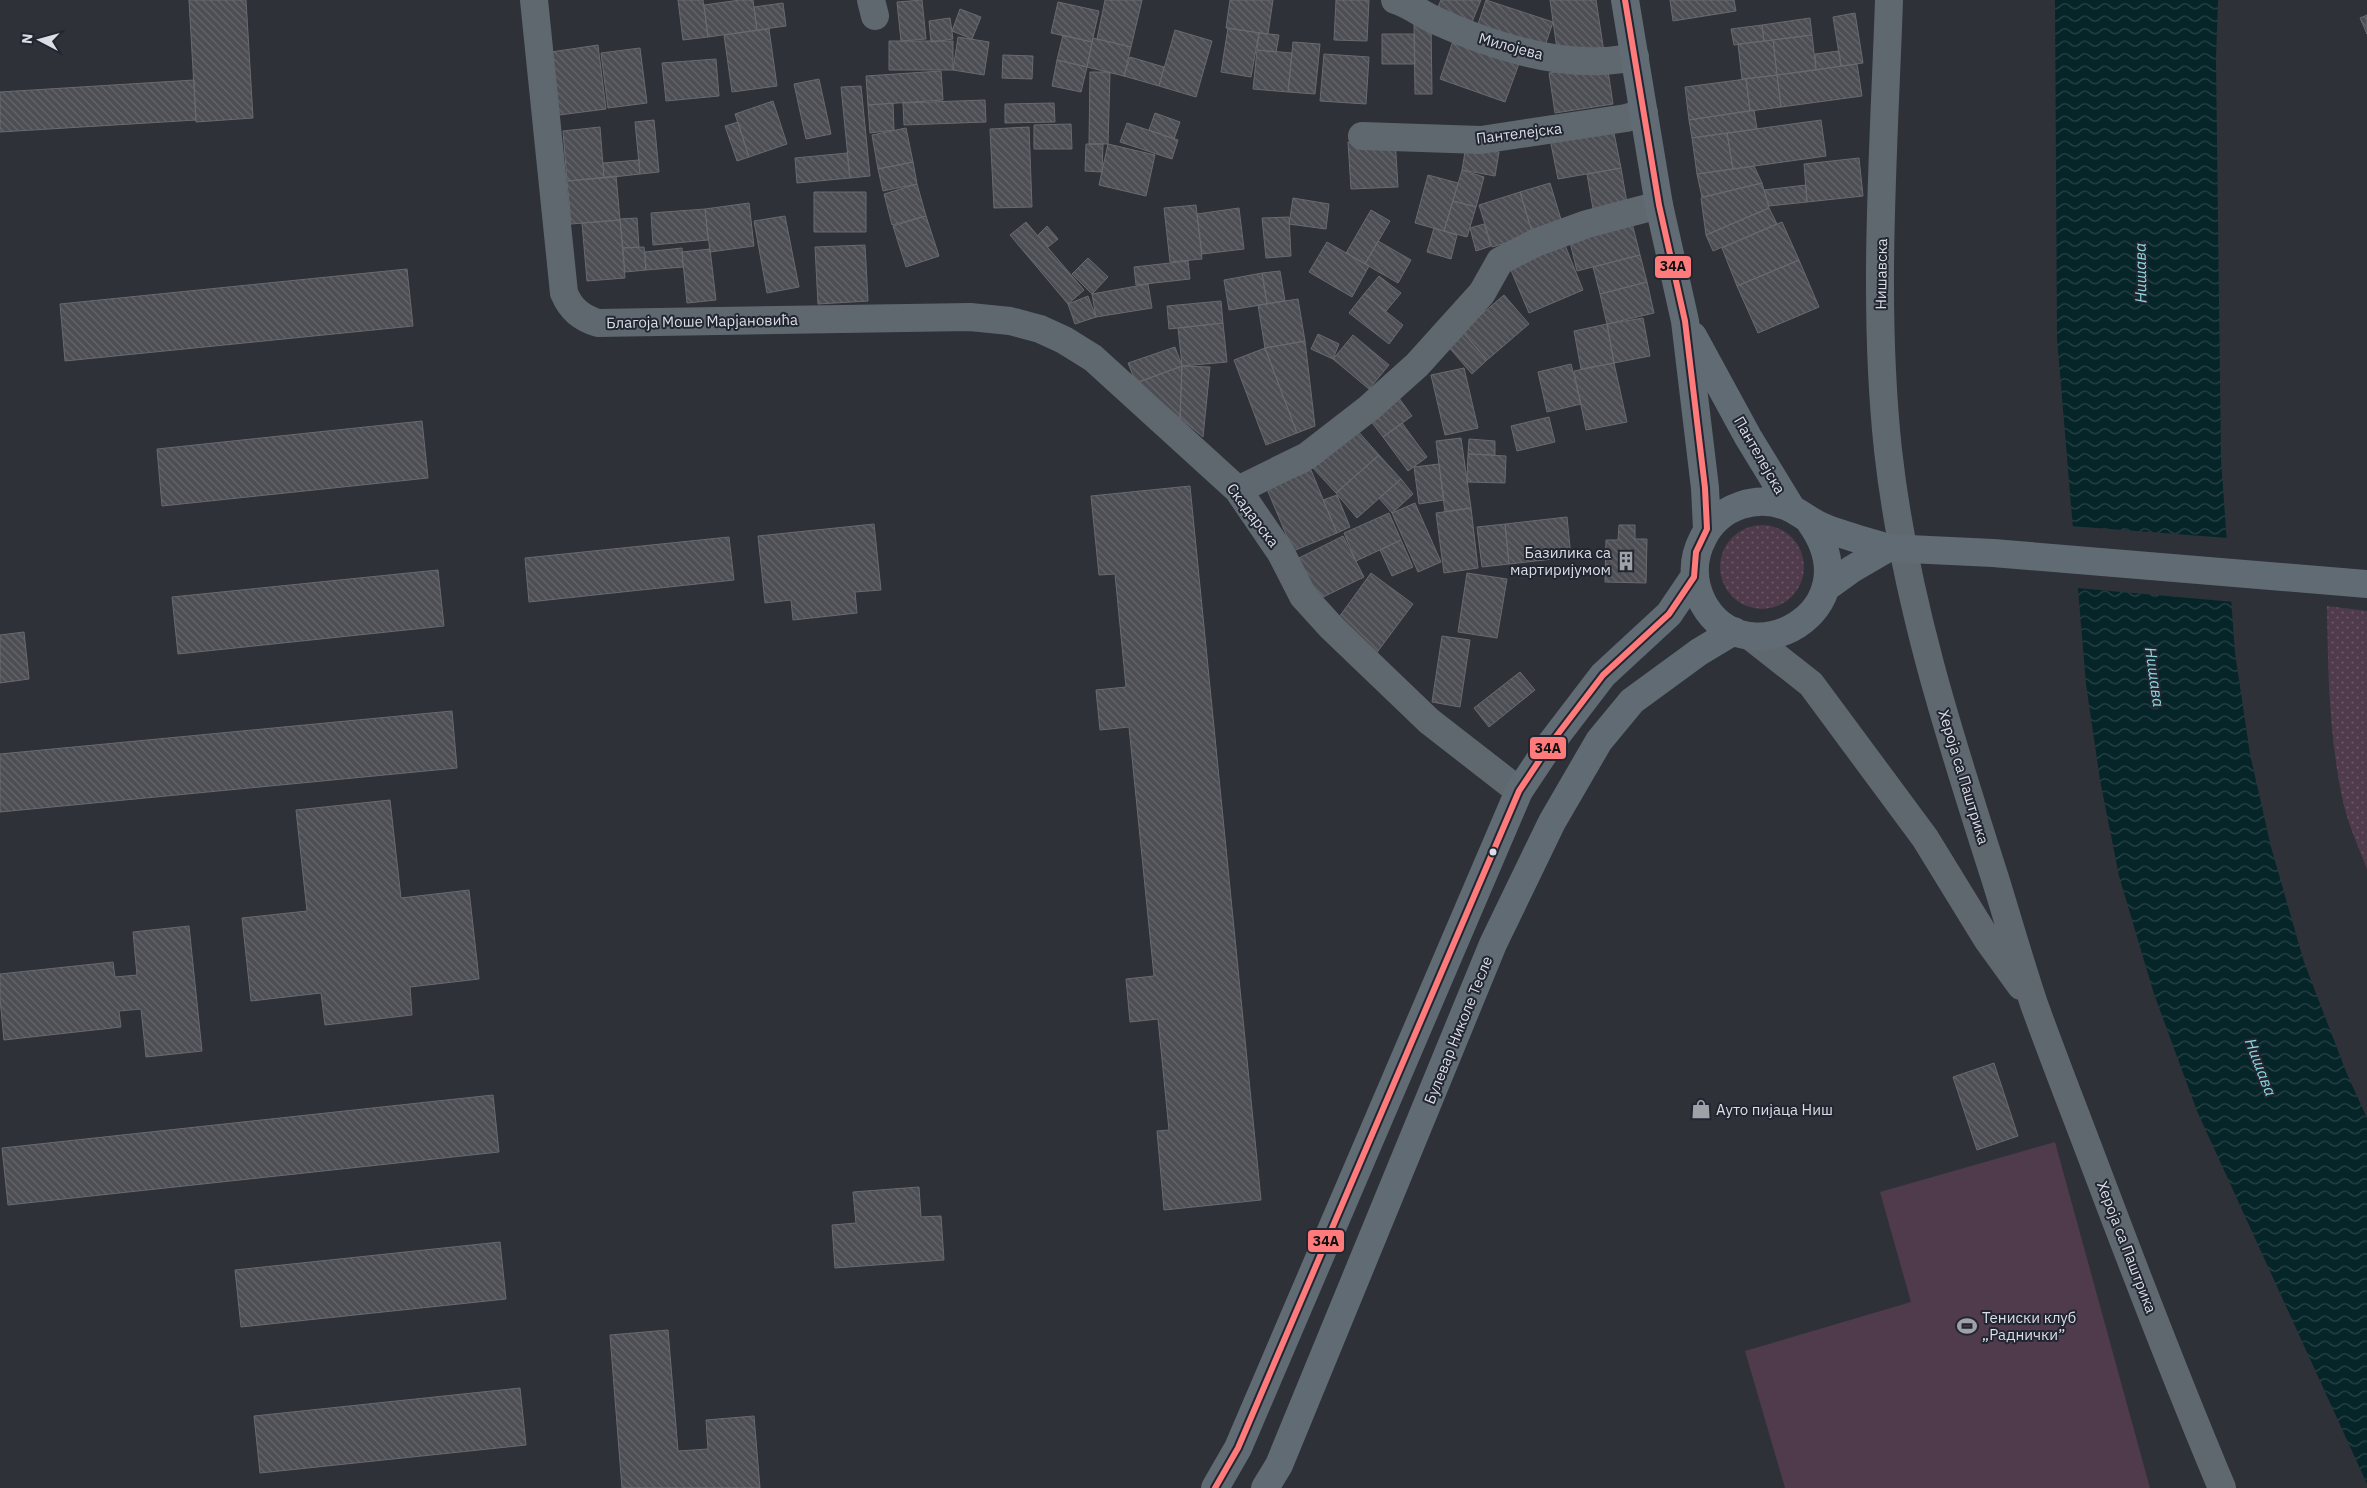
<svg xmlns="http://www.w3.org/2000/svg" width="2367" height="1488" font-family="'IBM Plex Sans',sans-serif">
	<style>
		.grass { fill: url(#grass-dots) }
		.pitch { fill: #503b4c }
		.water { fill: url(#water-waves) }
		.pier { fill: #2e3138 }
		.building { fill: url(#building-back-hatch); stroke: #696a70 }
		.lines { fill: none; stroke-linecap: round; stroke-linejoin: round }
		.street { stroke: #60686f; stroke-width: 28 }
		.secondary { stroke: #616b74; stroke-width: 28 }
		.secondary-bridge { stroke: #616b74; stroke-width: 28 }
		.bus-1-casing { stroke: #222631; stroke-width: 10 }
		.bus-1 { stroke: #ff7a7a; stroke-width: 6 }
		.bus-dot { fill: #dbdee5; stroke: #222631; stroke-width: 2 }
		.labels { text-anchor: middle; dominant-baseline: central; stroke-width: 4; stroke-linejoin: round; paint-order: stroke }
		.street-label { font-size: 15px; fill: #dbdee5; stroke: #222631 }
		.poi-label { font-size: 15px; fill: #dbdee5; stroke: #222631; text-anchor: start }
		.water-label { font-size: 16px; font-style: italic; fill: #8ad9df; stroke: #222631 }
		.line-badge { stroke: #222631; stroke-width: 2 }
		.pale-badge-label { font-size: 14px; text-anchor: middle; font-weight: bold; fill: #111 }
	</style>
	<defs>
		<pattern id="grass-dots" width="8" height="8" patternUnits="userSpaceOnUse" patternTransform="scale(1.25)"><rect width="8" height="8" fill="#503b4c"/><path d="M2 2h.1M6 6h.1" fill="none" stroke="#695766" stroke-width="1.8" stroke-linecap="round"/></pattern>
		<pattern id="water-waves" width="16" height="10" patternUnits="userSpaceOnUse" patternTransform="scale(1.25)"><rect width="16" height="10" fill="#062529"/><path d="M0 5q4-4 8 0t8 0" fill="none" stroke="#2a4448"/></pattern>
		<pattern id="building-back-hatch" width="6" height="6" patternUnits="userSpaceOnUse" patternTransform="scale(1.25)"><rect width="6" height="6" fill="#4d4e54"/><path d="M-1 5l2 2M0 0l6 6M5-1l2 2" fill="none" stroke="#66676c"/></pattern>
	</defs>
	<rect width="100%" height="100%" fill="#2e3138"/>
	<path class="grass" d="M1720 567a42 42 0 1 1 84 0a42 42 0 1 1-84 0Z
		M2327 606 2367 611V869C2358 846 2347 822 2342 797 2329 734 2328 670 2327 606Z"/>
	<path class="pitch" d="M2055 1142 2150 1488H1785L1745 1351 1911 1302 1880 1192Z"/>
	<path class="water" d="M2055 0H2218L2216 59 2221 460 2235 653 2250 754 2271 847 2304 962 2347 1074 2367 1118V1484L2197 1111 2154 994 2119 876 2100 780 2086 684 2057 338Z"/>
	<path class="pier" d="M2071 526 2229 538 2234 602 2076 588Z"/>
	<path class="building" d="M189 0H246L253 118 196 122Z
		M678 0H703L708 37 683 40Z
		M740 0H753L757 30 708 37 704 5Z
		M922 0 926 39 901 41 897 2Z
		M1105 0H1142L1131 47 1097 39Z
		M1230 0H1273L1268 34 1226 28Z
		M1336 0H1369L1367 41 1334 40Z
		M1441 0H1481L1470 27 1436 12Z
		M1486 0 1553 22 1543 52 1476 30Z
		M1550 0H1596L1604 52 1558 56Z
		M1670 0H1734L1736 11 1673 21Z
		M1058 2 1099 11 1092 42 1051 33Z
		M783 3 786 26 757 30 754 7Z
		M960 9 981 17 972 39 952 31Z
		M1855 13 1863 63 1841 66 1833 17Z
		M2367 15V34L2360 18Z
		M950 18 953 39 931 42 929 21Z
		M1810 18 1812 35 1764 41 1762 25Z
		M1414 24H1431L1432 94H1415Z
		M1762 25 1764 41 1734 45 1731 29Z
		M1228 28 1259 33 1251 77 1221 72Z
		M769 29 777 86 732 92 724 35Z
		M1175 30 1212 41 1196 97 1159 86Z
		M1259 33 1279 35 1276 52 1257 50Z
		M1382 34H1414L1415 64H1382Z
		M1063 35 1092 42 1087 67 1057 60Z
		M1455 35 1521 58 1505 102 1440 79Z
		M1812 35 1816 70 1777 75 1773 40Z
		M958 37 989 42 984 75 953 70Z
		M1093 38 1131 47 1124 76 1087 67Z
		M1773 40 1777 75 1742 79 1738 44Z
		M889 41H953V70H889Z
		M1293 42 1320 44 1315 94 1288 92Z
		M598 45 606 109 559 115 551 52Z
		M640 48 647 103 608 108 601 53Z
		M1257 50 1292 53 1288 92 1253 89Z
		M1839 51 1841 66 1816 70 1815 54Z
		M1324 54 1369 57 1366 104 1320 101Z
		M1003 55 1033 56 1032 79 1002 78Z
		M1130 57 1164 67 1159 86 1124 76Z
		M716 59 719 96 666 101 662 63Z
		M1057 60 1087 67 1081 92 1052 86Z
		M1607 64 1613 104 1555 113 1549 73Z
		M1857 64 1862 96 1781 107 1777 75Z
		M941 71 943 100 868 105 866 76Z
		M1090 72H1110L1108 144H1089Z
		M1777 75 1781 107 1750 111 1746 79Z
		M819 79 831 134 806 139 794 84Z
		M1746 79 1750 111 1689 120 1685 87Z
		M194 80 196 120 0 132V92Z
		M861 86 870 176 850 178 841 87Z
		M985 100 986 122 904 125 903 103Z
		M773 101 787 144 749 157 735 114Z
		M893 103 894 130 870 133 868 105Z
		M1054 103 1055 122 1005 123V104Z
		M1754 110 1757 129 1692 138 1689 120Z
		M1155 113 1180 122 1174 139 1149 130Z
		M654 120 659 172 640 174 635 122Z
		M1821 120 1826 156 1733 169 1727 133Z
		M738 122 749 157 737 161 725 126Z
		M1127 123 1178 140 1172 159 1120 142Z
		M1612 123 1621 168 1558 179 1549 134Z
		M1071 124 1072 149H1034V125Z
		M600 127 604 178 567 181 563 131Z
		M1029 127 1032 207 994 208 990 129Z
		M906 128 913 162 878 169 872 135Z
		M1727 133 1733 169 1697 174 1692 138Z
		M1395 139 1398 187 1351 189 1348 142Z
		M1086 144H1103L1102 172 1085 171Z
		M1108 144 1155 155 1146 196 1099 185Z
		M1466 146 1499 152 1495 176 1462 170Z
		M847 153 850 178 797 183 795 158Z
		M1859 158 1863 196 1807 202 1804 164Z
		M639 160 640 174 604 178 603 163Z
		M913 162 917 184 883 191 878 169Z
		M1754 166 1762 183 1702 197 1697 174Z
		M1621 168 1627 203 1593 209 1587 174Z
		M1462 170 1484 177 1476 207 1453 201Z
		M1428 175 1458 183 1444 231 1415 223Z
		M616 176 620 220 571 224 567 181Z
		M1550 183 1563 226 1533 235 1520 192Z
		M1762 183 1769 208 1706 235 1701 198Z
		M917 184 926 216 892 225 884 194Z
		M1806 185 1807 202 1769 206 1764 190Z
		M814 192H866V232H814Z
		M1520 192 1533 235 1492 247 1479 205Z
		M1293 198 1329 204 1326 229 1289 224Z
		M1453 201 1476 207 1467 237 1444 231Z
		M749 203 754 246 710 252 705 209Z
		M1196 205 1202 259 1170 262 1164 208Z
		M1239 208 1244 249 1202 254 1197 214Z
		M1769 208 1777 224 1713 251 1706 235Z
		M705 209 708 240 653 245 651 213Z
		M1371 210 1390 221 1365 264 1346 253Z
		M785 216 799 287 767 293 754 221Z
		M926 216 939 256 906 267 893 226Z
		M1289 217 1291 256 1266 258 1262 218Z
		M637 218 639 247 623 248 620 219Z
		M620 220 625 278 587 281 582 223Z
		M1026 222 1084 290 1068 304 1010 235Z
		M1782 222 1799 260 1737 286 1722 248Z
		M1632 223 1640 255 1577 271 1569 238Z
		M1484 224 1491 246 1476 251 1470 228Z
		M1047 226 1058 239 1048 247 1038 235Z
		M1434 228 1457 235 1451 259 1427 252Z
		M1378 241 1411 260 1398 283 1365 264Z
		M1327 242 1369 266 1352 297 1309 272Z
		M865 245 868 301 818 304 815 247Z
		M1565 245 1583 290 1529 313 1510 268Z
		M644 247 646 270 625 272 623 248Z
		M682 248 683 267 646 270 645 252Z
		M710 249 716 300 687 303 682 252Z
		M1640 255 1647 282 1600 294 1593 267Z
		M1088 258 1108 277 1092 294 1072 274Z
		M1799 260 1819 307 1758 333 1737 286Z
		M1188 261 1190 279 1136 285 1134 267Z
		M407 269 413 326 65 361 60 304Z
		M1280 271 1285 301 1267 304 1262 273Z
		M1262 273 1267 304 1229 310 1224 280Z
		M1379 276 1401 293 1386 311 1364 294Z
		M1647 282 1654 313 1607 324 1600 294Z
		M1148 284 1152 308 1096 317 1092 294Z
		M1364 294 1403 325 1389 344 1349 313Z
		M1504 295 1529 324 1487 360 1462 331Z
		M1088 296 1096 317 1075 324 1068 304Z
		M1298 299 1305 341 1265 348 1258 305Z
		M1221 301 1223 323 1169 329 1167 306Z
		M1643 318 1650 356 1614 363 1607 324Z
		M1223 323 1227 362 1182 366 1178 328Z
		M1607 324 1614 363 1581 369 1574 331Z
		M1462 331 1487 360 1472 374 1447 345Z
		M1318 334 1339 344 1333 359 1311 349Z
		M1353 335 1389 365 1369 389 1333 359Z
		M1305 341 1315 426 1297 433 1265 348Z
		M1175 347 1182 366 1136 383 1128 363Z
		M1265 348 1297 433 1266 445 1234 360Z
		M1614 363 1627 422 1586 430 1574 371Z
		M1571 364 1581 404 1547 412 1538 372Z
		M1182 366 1210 367 1203 437 1180 418Z
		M1182 366 1180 418 1136 383Z
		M1464 368 1478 428 1445 435 1431 375Z
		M1396 394 1412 416 1383 437 1367 416Z
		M1549 417 1555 442 1517 451 1511 426Z
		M422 421 428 478 162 506 157 449Z
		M1402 423 1427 457 1408 471 1383 437Z
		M1356 429 1379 455 1336 493 1313 468Z
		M1461 438 1471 508 1445 512 1436 441Z
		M1469 439 1495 441V455L1468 454Z
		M1468 454 1506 456 1505 483 1467 482Z
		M1379 455 1401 479 1357 518 1336 493Z
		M1439 464 1444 500 1419 504 1414 467Z
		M1311 470 1337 533 1293 551 1267 489Z
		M1401 479 1413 494 1392 513 1379 498Z
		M1190 486 1261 1200 1164 1210 1157 1131 1169 1130 1158 1019 1130 1022 1126 979 1154 976 1129 727 1100 730 1096 690 1126 687 1115 574 1099 575 1091 496Z
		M1337 495 1350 527 1337 533 1323 500Z
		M1415 503 1441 562 1418 572 1392 513Z
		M1471 508 1478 568 1444 573 1436 513Z
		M1389 513 1401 540 1356 561 1344 533Z
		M1567 517 1571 557 1509 564 1505 524Z
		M874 524 881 590 855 592 857 613 793 620 791 600 765 603 758 536Z
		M1505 524 1509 564 1482 567 1477 527Z
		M1619 525H1635V539H1647L1646 583 1605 582 1606 540H1618Z
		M1343 536 1364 577 1317 600 1297 559Z
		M729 537 734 580 529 602 525 558Z
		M1401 540 1413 567 1392 576 1380 550Z
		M438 570 444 626 178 654 172 597Z
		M1371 573 1413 604 1375 655 1334 624Z
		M1467 573 1507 579 1497 638 1458 632Z
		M24 632 29 679 0 683V635Z
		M1442 636 1470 640 1460 707 1432 702Z
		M1520 672 1535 690 1489 727 1474 708Z
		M452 711 457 768 0 812V754Z
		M390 800 401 898 469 890 479 979 410 987 412 1015 325 1025 321 993 251 1001 242 918 307 911 296 810Z
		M189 926 202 1051 146 1057 141 1009 119 1011 121 1027 4 1040 0 999V974L113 962 115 977 137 975 133 932Z
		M1994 1063 2018 1136 1977 1150 1953 1077Z
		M493 1095 499 1152 8 1205 2 1148Z
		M919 1187 921 1217 941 1216 944 1260 835 1268 832 1225 856 1223 853 1192Z
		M500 1242 506 1299 241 1327 235 1270Z
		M668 1330 678 1451 708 1449 706 1420 754 1416 760 1488H622L610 1335Z
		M520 1388 526 1445 260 1473 254 1416Z"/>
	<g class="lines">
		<path class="street" d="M534 0 564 293C571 310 582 318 598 323L970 317 1010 321 1040 329 1064 340 1093 358 1238 490 1281 553 1303 596 1332 628 1429 721 1519 791
			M871 0 875 16
			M1395 0C1411 5 1424 16 1439 22 1485 43 1550 64 1601 61 1612 61 1623 59 1635 57
			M1889 0C1884 149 1872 301 1888 450 1904 596 1950 738 1995 878 2008 920 2020 962 2034 1004 2053 1057 2074 1110 2094 1163 2135 1272 2177 1381 2222 1488
			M1362 136 1481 140 1626 118 1644 113
			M1238 490 1307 456 1369 408 1417 365 1482 293 1500 261 1535 243 1587 224 1659 205
			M1750 636 1811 684 1925 838 1987 939 2021 986"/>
		<path class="secondary" d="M1625 0 1659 205 1685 321 1705 488 1707 529
			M1693 336 1748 437 1792 509
			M1810 522C1875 612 1745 680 1703 603 1692 581 1692 559 1703 538 1719 506 1758 493 1790 508 1802 514 1811 522 1823 527 1844 536 1867 541 1888 548
			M1827 587 1852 569 1888 548
			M1215 1488 1238 1448 1519 791 1551 743 1603 675 1669 614 1694 577
			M1265 1488 1279 1465 1493 944 1552 822 1599 741 1632 701 1699 652 1734 631"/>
		<path class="secondary-bridge" d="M1888 548 1993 553 2367 584"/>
		<defs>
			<path id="bus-1" d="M1215 1488 1238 1448 1519 791 1551 743 1603 675 1669 614 1694 577 1696 552 1707 529 1705 488 1685 321 1659 205 1625 0"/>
		</defs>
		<use href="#bus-1" class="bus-1-casing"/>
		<use href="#bus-1" class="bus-1"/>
	</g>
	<defs>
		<symbol id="building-bare" viewBox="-9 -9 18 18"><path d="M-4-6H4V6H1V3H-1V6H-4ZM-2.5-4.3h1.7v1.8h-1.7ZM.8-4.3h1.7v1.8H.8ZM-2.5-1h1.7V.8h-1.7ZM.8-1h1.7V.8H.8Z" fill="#9ea1a8" stroke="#222631" stroke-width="2.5" paint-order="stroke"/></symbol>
		<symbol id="shop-bare" viewBox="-9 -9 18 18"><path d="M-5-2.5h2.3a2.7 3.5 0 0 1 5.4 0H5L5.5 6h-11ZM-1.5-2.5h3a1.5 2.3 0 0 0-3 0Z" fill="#9ea1a8" stroke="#222631" stroke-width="2.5" paint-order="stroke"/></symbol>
		<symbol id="stadium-bare" viewBox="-9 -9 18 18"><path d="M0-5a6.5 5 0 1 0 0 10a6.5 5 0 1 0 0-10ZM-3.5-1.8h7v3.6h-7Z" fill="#9ea1a8" stroke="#222631" stroke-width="2.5" paint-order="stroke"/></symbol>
	</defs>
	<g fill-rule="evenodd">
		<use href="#building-bare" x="1612" y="547" width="28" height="28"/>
		<use href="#shop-bare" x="1687" y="1095" width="28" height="28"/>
		<use href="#stadium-bare" x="1953" y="1312" width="28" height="28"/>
	</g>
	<circle class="bus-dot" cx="1493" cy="852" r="4.5"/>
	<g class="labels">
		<g class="street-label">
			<text transform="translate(1511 46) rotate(15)">Милојева</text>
			<text transform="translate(1519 133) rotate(-7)">Пантелејска</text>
			<text transform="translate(1881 274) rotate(-89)">Нишавска</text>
			<text transform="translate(702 321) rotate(-1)">Благоја Моше Марјановића</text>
			<text transform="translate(1760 455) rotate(60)">Пантелејска</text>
			<text transform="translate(1253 515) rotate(53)">Скадарска</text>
			<text transform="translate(1964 777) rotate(73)">Хероја са Паштрика</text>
			<text transform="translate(1458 1030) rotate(-68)">Булевар Николе Тесле</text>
			<text transform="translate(2127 1247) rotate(69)">Хероја са Паштрика</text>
		</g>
		<g class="poi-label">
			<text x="1611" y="552" text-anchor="end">Базилика са<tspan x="1611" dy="17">мартиријумом</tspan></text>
			<text x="1716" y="1109">Ауто пијаца Ниш</text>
			<text x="1982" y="1317">Тениски клуб<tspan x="1982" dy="17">„Раднички”</tspan></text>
		</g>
		<g class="water-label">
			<text transform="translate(2140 273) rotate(-91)">Нишава</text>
			<text transform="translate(2155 677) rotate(82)">Нишава</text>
			<text transform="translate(2261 1067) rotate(69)">Нишава</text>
		</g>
	</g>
	<g class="line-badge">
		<rect x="1654" y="255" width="38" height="24" rx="5" fill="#ff7a7a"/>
		<rect x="1529" y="736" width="38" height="24" rx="5" fill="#ff7a7a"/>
		<rect x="1307" y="1229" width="38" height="24" rx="5" fill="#ff7a7a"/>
	</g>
	<g class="pale-badge-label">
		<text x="1673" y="271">34А</text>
		<text x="1548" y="753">34А</text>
		<text x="1326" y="1246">34А</text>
	</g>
	<g transform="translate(40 40) rotate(276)" stroke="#222631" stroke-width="4" paint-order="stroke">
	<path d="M0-4L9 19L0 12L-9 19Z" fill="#dbdee5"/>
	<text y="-8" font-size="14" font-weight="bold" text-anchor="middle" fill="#dbdee5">N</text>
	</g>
</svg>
